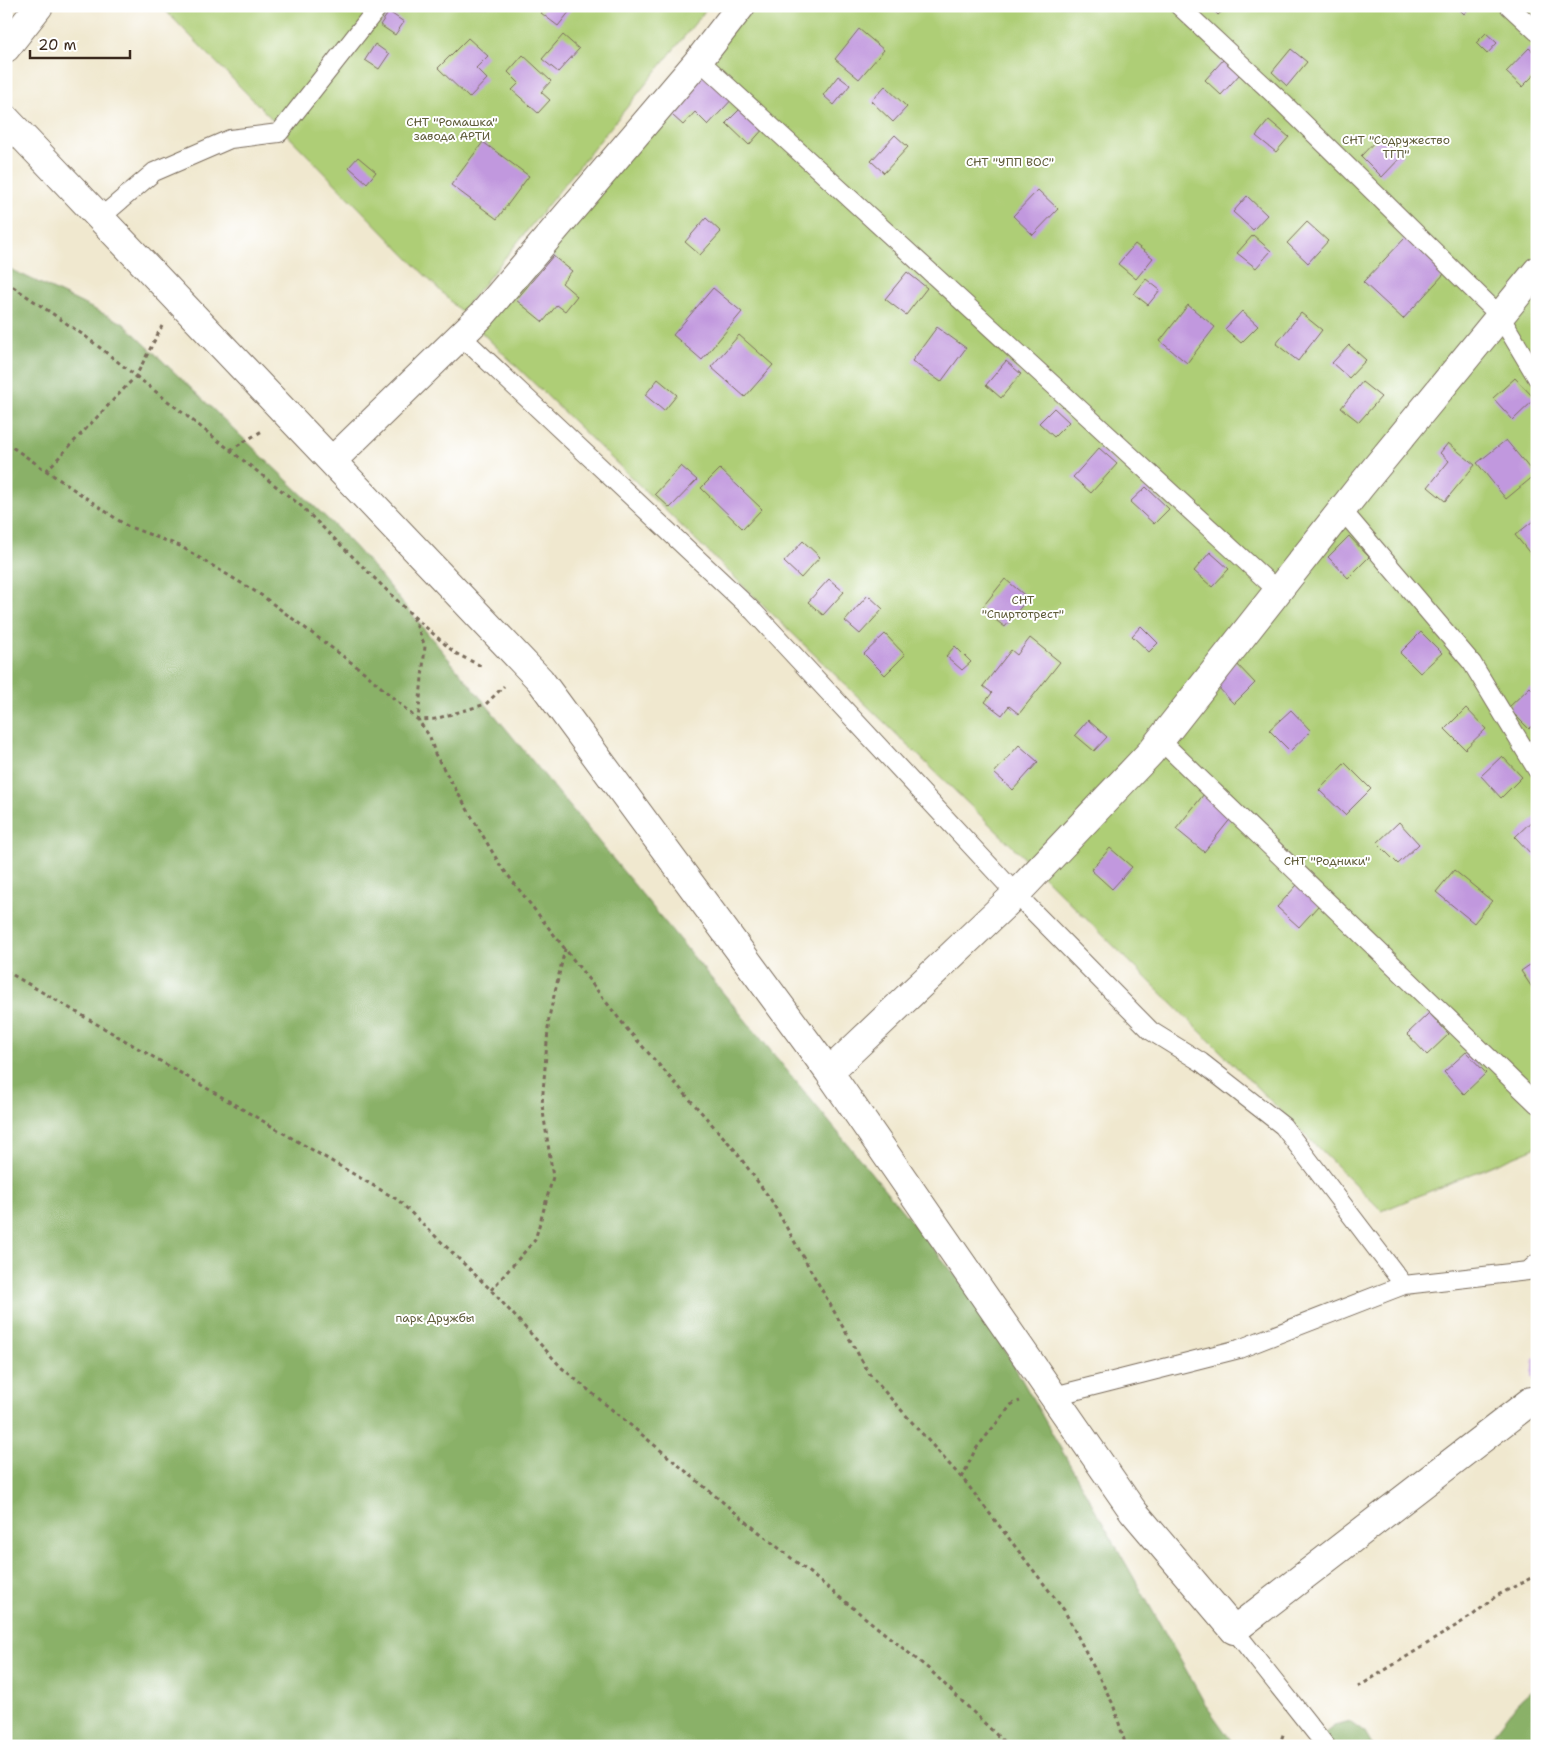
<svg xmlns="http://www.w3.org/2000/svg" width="1543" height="1752" font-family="'Shantell Sans',sans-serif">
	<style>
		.green { fill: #aece76; stroke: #747c4a }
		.forest { fill: #8ab167; stroke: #626e42 }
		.building { fill: #c198de }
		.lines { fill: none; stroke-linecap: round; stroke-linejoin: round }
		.lane-casing { stroke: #7a6c5c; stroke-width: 20 }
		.street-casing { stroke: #7a6c5c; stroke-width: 30 }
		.path { stroke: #7a6c5c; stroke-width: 3; stroke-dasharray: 4 4; stroke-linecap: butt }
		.lane { stroke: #fff; stroke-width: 18 }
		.street { stroke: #fff; stroke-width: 28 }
		.labels { text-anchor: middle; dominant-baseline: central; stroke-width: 4; stroke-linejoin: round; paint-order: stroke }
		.park-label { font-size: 12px; fill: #5e5b38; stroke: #fff }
	</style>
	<rect width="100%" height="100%" fill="#fff"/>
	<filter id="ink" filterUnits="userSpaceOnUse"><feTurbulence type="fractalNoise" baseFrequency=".02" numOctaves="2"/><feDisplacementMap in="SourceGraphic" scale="10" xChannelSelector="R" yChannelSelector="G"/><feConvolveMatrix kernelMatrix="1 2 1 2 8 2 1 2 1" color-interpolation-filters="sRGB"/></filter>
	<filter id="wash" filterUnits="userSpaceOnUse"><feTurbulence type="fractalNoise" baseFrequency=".0096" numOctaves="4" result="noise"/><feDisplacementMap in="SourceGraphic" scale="20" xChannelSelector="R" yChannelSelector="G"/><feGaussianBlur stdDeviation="1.12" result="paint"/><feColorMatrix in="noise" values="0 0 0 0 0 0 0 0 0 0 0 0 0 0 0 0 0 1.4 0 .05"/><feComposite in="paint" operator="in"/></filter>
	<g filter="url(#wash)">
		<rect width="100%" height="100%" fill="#f0e8cf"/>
		<path class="green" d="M161 6H709L461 312Z
			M735 6H1537V1147L1382 1211 1043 876 479 330Z"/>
		<path class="forest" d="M6 267 123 323 338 529 373 567 979 1304 1207 1707 1235 1746H6Z
			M1537 1685V1746H1484L1521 1699Z
			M1351 1722 1365 1732 1373 1746H1313L1314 1742 1334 1726Z"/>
		<g id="blocks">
			<path class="building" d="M546 6H574L558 26 541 13Z
				M1210 6H1228L1218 15Z
				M1456 6H1471L1464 14Z
				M389 12 404 22 395 35 380 25Z
				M859 29 884 50 859 79 835 59Z
				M1486 33 1497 43 1487 54 1476 43Z
				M563 35 579 49 558 72 542 59Z
				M468 38 488 56 476 68 487 79 469 98 438 68Z
				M375 44 389 54 379 69 365 60Z
				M1529 48 1537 55V72L1522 87 1506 72Z
				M1291 49 1307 62 1287 86 1272 72Z
				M523 55 551 81 541 92 550 100 538 113 512 90 519 83 508 72Z
				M1224 59 1240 74 1221 95 1205 80Z
				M701 63 736 95 708 125 695 112 683 125 662 106Z
				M838 76 850 85 834 105 823 95Z
				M885 86 907 107 893 122 871 101Z
				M743 106 765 127 749 145 726 123Z
				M1269 120 1289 137 1276 152 1256 136Z
				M895 135 908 147 884 173 871 161Z
				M1381 135 1403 155 1382 177 1361 156Z
				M483 142 529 176 497 219 451 185Z
				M358 157 376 172 367 183 349 167Z
				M1038 190 1058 209 1033 235 1013 216Z
				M1247 196 1267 215 1253 230 1233 212Z
				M706 218 721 232 700 255 685 242Z
				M1307 222 1328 241 1308 263 1287 243Z
				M1253 235 1271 251 1256 268 1237 253Z
				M1406 237 1445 273 1403 319 1363 282Z
				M1135 244 1153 258 1136 279 1118 264Z
				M553 256 572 271 562 283 577 296 565 311 557 305 543 322 516 300Z
				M907 272 927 288 906 315 885 299Z
				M1146 279 1160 290 1148 305 1134 294Z
				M713 288 742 312 702 360 673 335Z
				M1188 305 1215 327 1187 363 1160 341Z
				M1242 311 1258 326 1241 343 1225 329Z
				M1301 313 1322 330 1298 361 1276 344Z
				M937 327 966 348 941 382 912 361Z
				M739 335 773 365 745 397 711 367Z
				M1349 345 1366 360 1349 378 1332 363Z
				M1006 361 1021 374 1001 398 986 385Z
				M1515 378 1535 399 1513 420 1493 398Z
				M658 379 677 395 664 411 645 395Z
				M1362 382 1381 397 1359 422 1341 408Z
				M1054 408 1069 422 1054 437 1039 423Z
				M1506 440 1535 475 1506 499 1477 463Z
				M1448 443 1475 465 1445 501 1428 487 1449 461 1440 453Z
				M1099 448 1117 464 1091 493 1073 477Z
				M681 466 697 480 670 508 655 494Z
				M720 469 762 509 743 529 701 488Z
				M1146 487 1169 509 1154 524 1130 502Z
				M1537 518V562L1515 535Z
				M1349 536 1369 557 1348 578 1328 557Z
				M803 541 820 557 801 578 784 562Z
				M1210 552 1229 569 1212 587 1194 571Z
				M829 579 844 592 823 615 808 602Z
				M1005 579 1028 598 1005 627 981 609Z
				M868 595 883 609 860 634 845 621Z
				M1141 626 1158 643 1149 652 1132 636Z
				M1421 632 1442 653 1420 673 1400 653Z
				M885 634 905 655 885 675 864 654Z
				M1030 638 1060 662 1019 714 1009 706 1002 715 985 702 992 693 983 686 1011 650 1017 655Z
				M955 646 971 662 962 670 946 656Z
				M1235 662 1255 683 1234 704 1214 683Z
				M1530 687 1537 694V722L1529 729 1508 708Z
				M1466 708 1486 729 1465 749 1445 729Z
				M1291 710 1311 731 1290 751 1269 730Z
				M1088 720 1107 737 1094 751 1075 735Z
				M1019 745 1038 762 1013 790 994 773Z
				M1502 756 1522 777 1501 798 1481 776Z
				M1345 763 1371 789 1345 815 1319 790Z
				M1204 794 1232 817 1204 852 1176 829Z
				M1537 816V857L1535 858 1515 837Z
				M1399 822 1419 844 1398 864 1377 843Z
				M1110 848 1132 867 1112 889 1091 870Z
				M1454 870 1492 901 1474 923 1436 892Z
				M1297 885 1319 905 1299 927 1277 907Z
				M1537 960V991L1535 992 1521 971Z
				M1429 1013 1449 1034 1427 1055 1407 1034Z
				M1466 1052 1486 1073 1464 1094 1444 1072Z
				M1534 1357 1537 1358V1378L1532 1377Z"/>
		</g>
	</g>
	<g filter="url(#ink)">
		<use href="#blocks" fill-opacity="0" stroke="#7a6c5c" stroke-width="1"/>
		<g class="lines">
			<defs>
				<path id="lane" d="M1179 6 1283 103 1500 316 1537 378
					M1509 6 1537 32
					M699 60 1278 591
					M100 218 154 172 230 139 279 133 379 6
					M461 336 754 612 1016 894 1151 1031 1201 1062 1283 1126 1404 1285
					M1342 510 1472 663 1537 770
					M1160 740 1537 1104
					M1054 1396 1239 1349 1404 1285 1528 1271 1537 1263
					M1234 1630 1326 1746"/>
				<path id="street" d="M6 48 39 6
					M6 119 540 680 829 1072 1133 1511 1234 1630 1531 1401
					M332 461 482 315 699 60 741 6
					M829 1072 1016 894 1150 753 1360 487 1537 271"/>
			</defs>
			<use href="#lane" class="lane-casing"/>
			<use href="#street" class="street-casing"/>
			<path class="path" d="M6 282 85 336 300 505 412 615 455 653 483 667
				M6 443 127 526 180 546 261 595 364 672 418 720 430 737 435 754 500 865 627 1029 734 1149 771 1200 870 1375 967 1484 1064 1610 1113 1704 1126 1746
				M230 450 262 431
				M46 471 136 376 162 326
				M413 617 425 646 418 720 435 719 486 704 504 686
				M6 971 398 1200 491 1290 562 1368 749 1524 930 1670 1008 1746
				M491 1290 535 1240 553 1177 542 1105 549 1017 565 949
				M962 1478 975 1450 1012 1404 1020 1401
				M1358 1687 1473 1615 1496 1596 1537 1575
				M1279 1746 1284 1732"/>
			<use href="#lane" class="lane"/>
			<use href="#street" class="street"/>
		</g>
	</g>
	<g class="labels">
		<g class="park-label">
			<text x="452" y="122">СНТ "Ромашка"<tspan x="452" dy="14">завода АРТИ</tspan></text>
			<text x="1396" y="140">СНТ "Содружество<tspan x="1396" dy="14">ТГП"</tspan></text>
			<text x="1010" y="162">СНТ "УПП ВОС"</text>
			<text x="1023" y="600">СНТ<tspan x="1023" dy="14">"Спиртотрест"</tspan></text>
			<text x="1327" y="861">СНТ "Родники"</text>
			<text x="435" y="1318">парк Дружбы</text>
		</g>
	</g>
	<rect width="1543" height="1752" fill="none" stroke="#fff" stroke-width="25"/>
	<path d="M30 50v8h100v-8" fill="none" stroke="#3b2a1e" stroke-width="2.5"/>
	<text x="38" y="50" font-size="15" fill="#3b2a1e" stroke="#ffffff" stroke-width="4" paint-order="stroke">20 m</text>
</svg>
